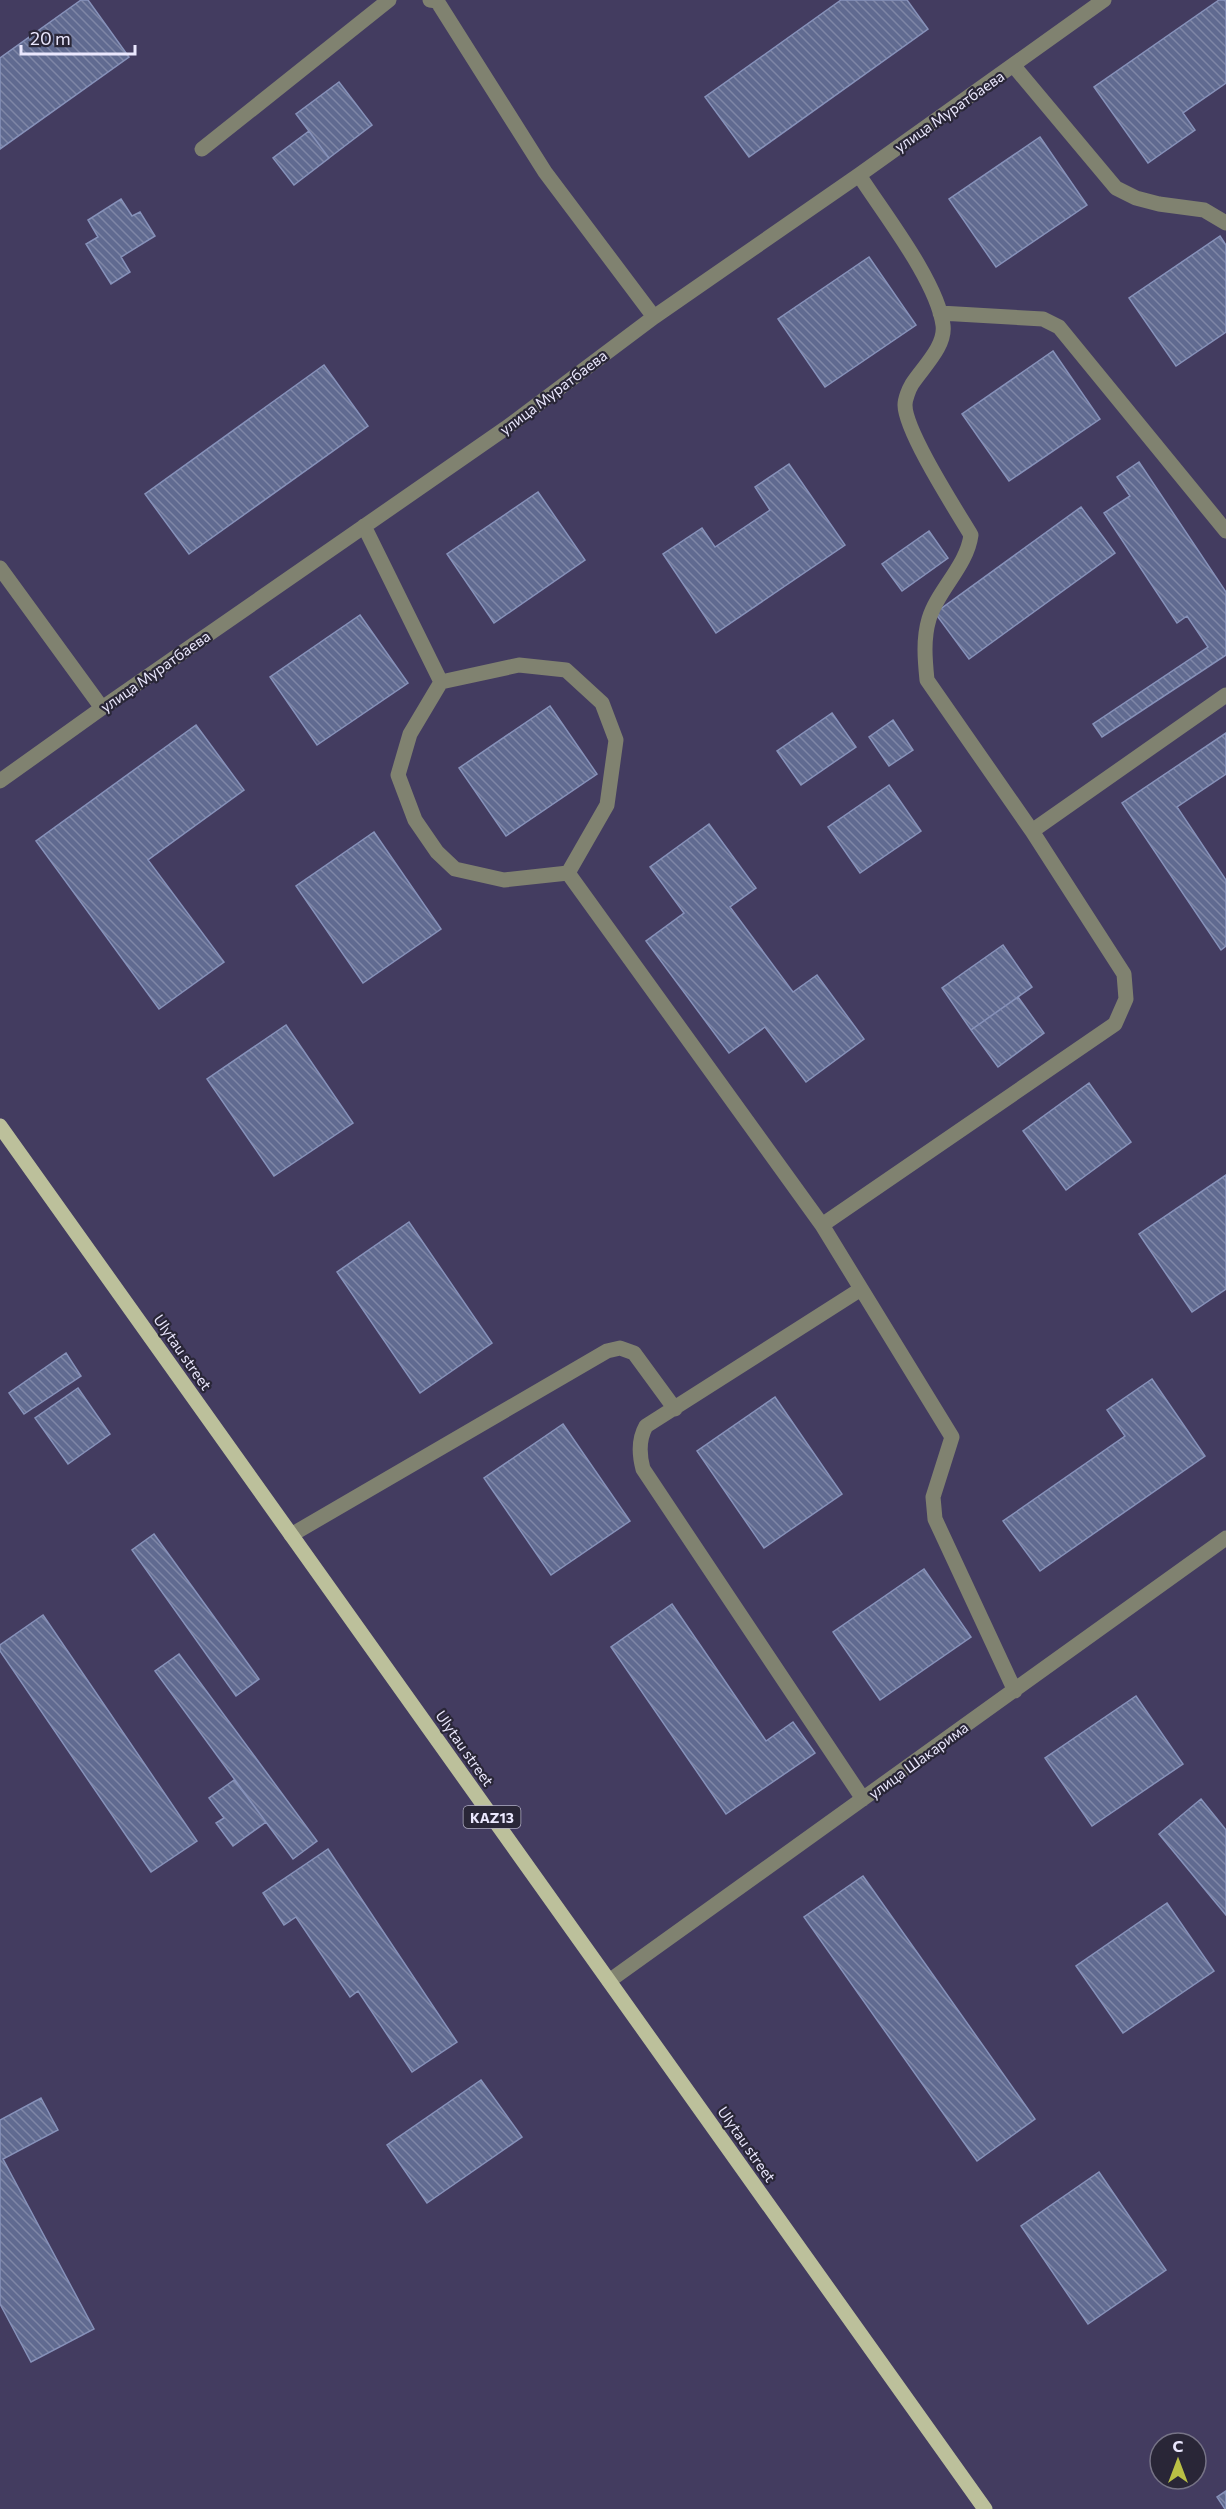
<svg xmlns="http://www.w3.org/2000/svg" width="1226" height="2509" font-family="Commissioner,sans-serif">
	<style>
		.building { fill: url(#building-back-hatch); stroke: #8792ba; stroke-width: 1.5 }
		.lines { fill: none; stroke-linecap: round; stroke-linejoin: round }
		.minor { stroke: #808270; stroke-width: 15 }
		.major { stroke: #bcc09b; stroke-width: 15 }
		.labels { text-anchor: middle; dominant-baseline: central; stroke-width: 4.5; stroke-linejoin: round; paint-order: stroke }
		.shield { fill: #292637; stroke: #b0adc2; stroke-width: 1.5 }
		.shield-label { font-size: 14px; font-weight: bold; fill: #eae7fd }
		.street-label { font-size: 15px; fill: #eae7fd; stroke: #292637 }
	</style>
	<defs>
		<pattern id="building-back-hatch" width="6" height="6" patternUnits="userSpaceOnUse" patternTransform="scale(1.5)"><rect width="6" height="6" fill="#606a90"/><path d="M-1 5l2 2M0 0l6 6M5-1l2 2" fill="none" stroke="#7f86a6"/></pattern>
	</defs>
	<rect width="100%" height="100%" fill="#433c60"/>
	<path class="building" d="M81 0H88L129 57 0 149V58Z
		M841 0H907L928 29 749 157 705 97Z
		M1219 0H1226V83L1183 113 1195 130 1148 163 1094 87Z
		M339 82 372 125 329 158 296 114Z
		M309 131 329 158 294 185 273 158Z
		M1040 137 1087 205 996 267 949 199Z
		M121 199 132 216 140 212 155 236 121 257 130 272 111 284 86 244 98 237 88 220Z
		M1220 236 1226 245V332L1176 366 1129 298Z
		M869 257 916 325 825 387 778 319Z
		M1053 351 1100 419 1009 481 962 414Z
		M324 365 368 426 189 554 145 494Z
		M1139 462 1226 592V655L1102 737 1093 724 1208 647 1187 616 1177 623 1104 513 1130 496 1117 477Z
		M789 464 845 545 716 633 663 554 702 528 715 547 770 510 755 487Z
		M538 492 585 560 494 623 447 554Z
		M1081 507 1115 553 969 659 935 613Z
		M929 531 948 558 902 591 882 564Z
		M360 615 408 683 317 745 270 677Z
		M550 706 597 774 506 836 459 768Z
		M832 713 856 747 801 785 777 751Z
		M893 720 913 750 889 766 869 737Z
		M196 725 244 790 148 860 224 962 159 1009 36 841Z
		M1226 733V774L1177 807 1226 880V946L1221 950 1122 803Z
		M889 785 921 831 860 873 828 827Z
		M709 824 756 888 730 907 793 992 817 975 864 1039 806 1082 765 1027 729 1053 646 941 684 913 650 867Z
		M374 832 441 929 363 983 296 886Z
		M1003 945 1032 987 971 1030 942 988Z
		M1018 997 1044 1033 998 1067 971 1030Z
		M286 1025 353 1123 274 1176 207 1079Z
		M1089 1083 1131 1142 1066 1190 1023 1131Z
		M1226 1175V1289L1192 1312 1139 1234Z
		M409 1222 492 1343 420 1393 337 1272Z
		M66 1353 81 1376 24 1414 9 1393Z
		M1152 1379 1205 1456 1040 1571 1003 1521 1125 1436 1107 1410Z
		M78 1388 110 1434 68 1464 35 1418Z
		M775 1397 842 1494 764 1548 697 1451Z
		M563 1424 630 1521 551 1575 484 1478Z
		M154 1534 259 1679 236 1696 132 1550Z
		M924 1569 971 1637 880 1700 833 1632Z
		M672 1604 766 1741 793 1722 815 1753 726 1814 611 1647Z
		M43 1615 197 1841 151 1872 0 1651V1645Z
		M179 1654 317 1841 293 1859 155 1671Z
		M1136 1696 1183 1764 1092 1826 1045 1758Z
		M234 1780 266 1822 233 1846 216 1823 224 1818 209 1798Z
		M1201 1799 1226 1830V1915L1159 1834Z
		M328 1849 457 2042 412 2072 358 1991 350 1997 296 1917 284 1925 263 1893Z
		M863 1876 1035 2119 977 2161 804 1917Z
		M1167 1903 1214 1971 1123 2033 1076 1966Z
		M481 2080 522 2137 427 2203 387 2145Z
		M41 2098 58 2130 3 2159 94 2329 31 2362 0 2304V2120Z
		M1099 2172 1166 2270 1088 2324 1021 2226Z
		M1226 2491V2509H1225L1217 2497Z"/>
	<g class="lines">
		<path class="minor" d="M430 0 437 1 545 172 654 317
			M1013 65 1116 188 1136 198 1159 204 1204 210 1226 223
			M202 149 389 0
			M940 313 1043 319 1059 327 1226 531
			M364 526 441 682 410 734 398 775 415 820 437 852 455 869 504 880 568 873 822 1225 952 1437 933 1497 935 1519 1015 1691
			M0 568 102 708
			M441 682 519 665 566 670 602 703 616 740 607 805 568 873
			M0 781 102 708 506 428 654 317 859 175 1104 0
			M1032 831 1226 695
			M822 1225 1115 1024 1126 999 1124 974 1032 831 927 680C925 660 923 639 929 619 937 591 967 566 971 535 956 510 905 431 905 405 905 399 909 389 912 384 923 367 946 346 943 325 937 281 884 214 859 175
			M861 1289 646 1426C638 1440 639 1454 643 1469L863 1799
			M291 1535 607 1351 620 1348 634 1353 675 1409
			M609 1981 1226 1538"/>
		<path class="major" d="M0 1126 985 2509"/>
	</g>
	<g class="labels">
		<rect class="shield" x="463.5" y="1806" width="57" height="22" rx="4.5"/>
		<g class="shield-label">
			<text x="492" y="1817">KAZ13</text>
		</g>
		<g class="street-label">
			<text transform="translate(949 111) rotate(-35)">улица Муратбаева</text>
			<text transform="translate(553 392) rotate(-37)">улица Муратбаева</text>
			<text transform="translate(155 671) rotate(-35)">улица Муратбаева</text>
			<text transform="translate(183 1352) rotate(55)">Ulytau street</text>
			<text transform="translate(465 1748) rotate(55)">Ulytau street</text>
			<text transform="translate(918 1760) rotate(-36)">улица Шакарима</text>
			<text transform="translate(747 2144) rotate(55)">Ulytau street</text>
		</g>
	</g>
	<g transform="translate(1178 2461)"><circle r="28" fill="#292637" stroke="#767386" stroke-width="1.5"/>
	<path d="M0-4.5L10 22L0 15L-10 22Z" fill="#bac045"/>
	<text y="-9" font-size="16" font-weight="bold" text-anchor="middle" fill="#eae7fd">С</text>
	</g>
	<path d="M21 45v9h114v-9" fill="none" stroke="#eae7fd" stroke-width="3"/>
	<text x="30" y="45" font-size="18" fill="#eae7fd" stroke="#292637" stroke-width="4.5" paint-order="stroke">20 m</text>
</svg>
